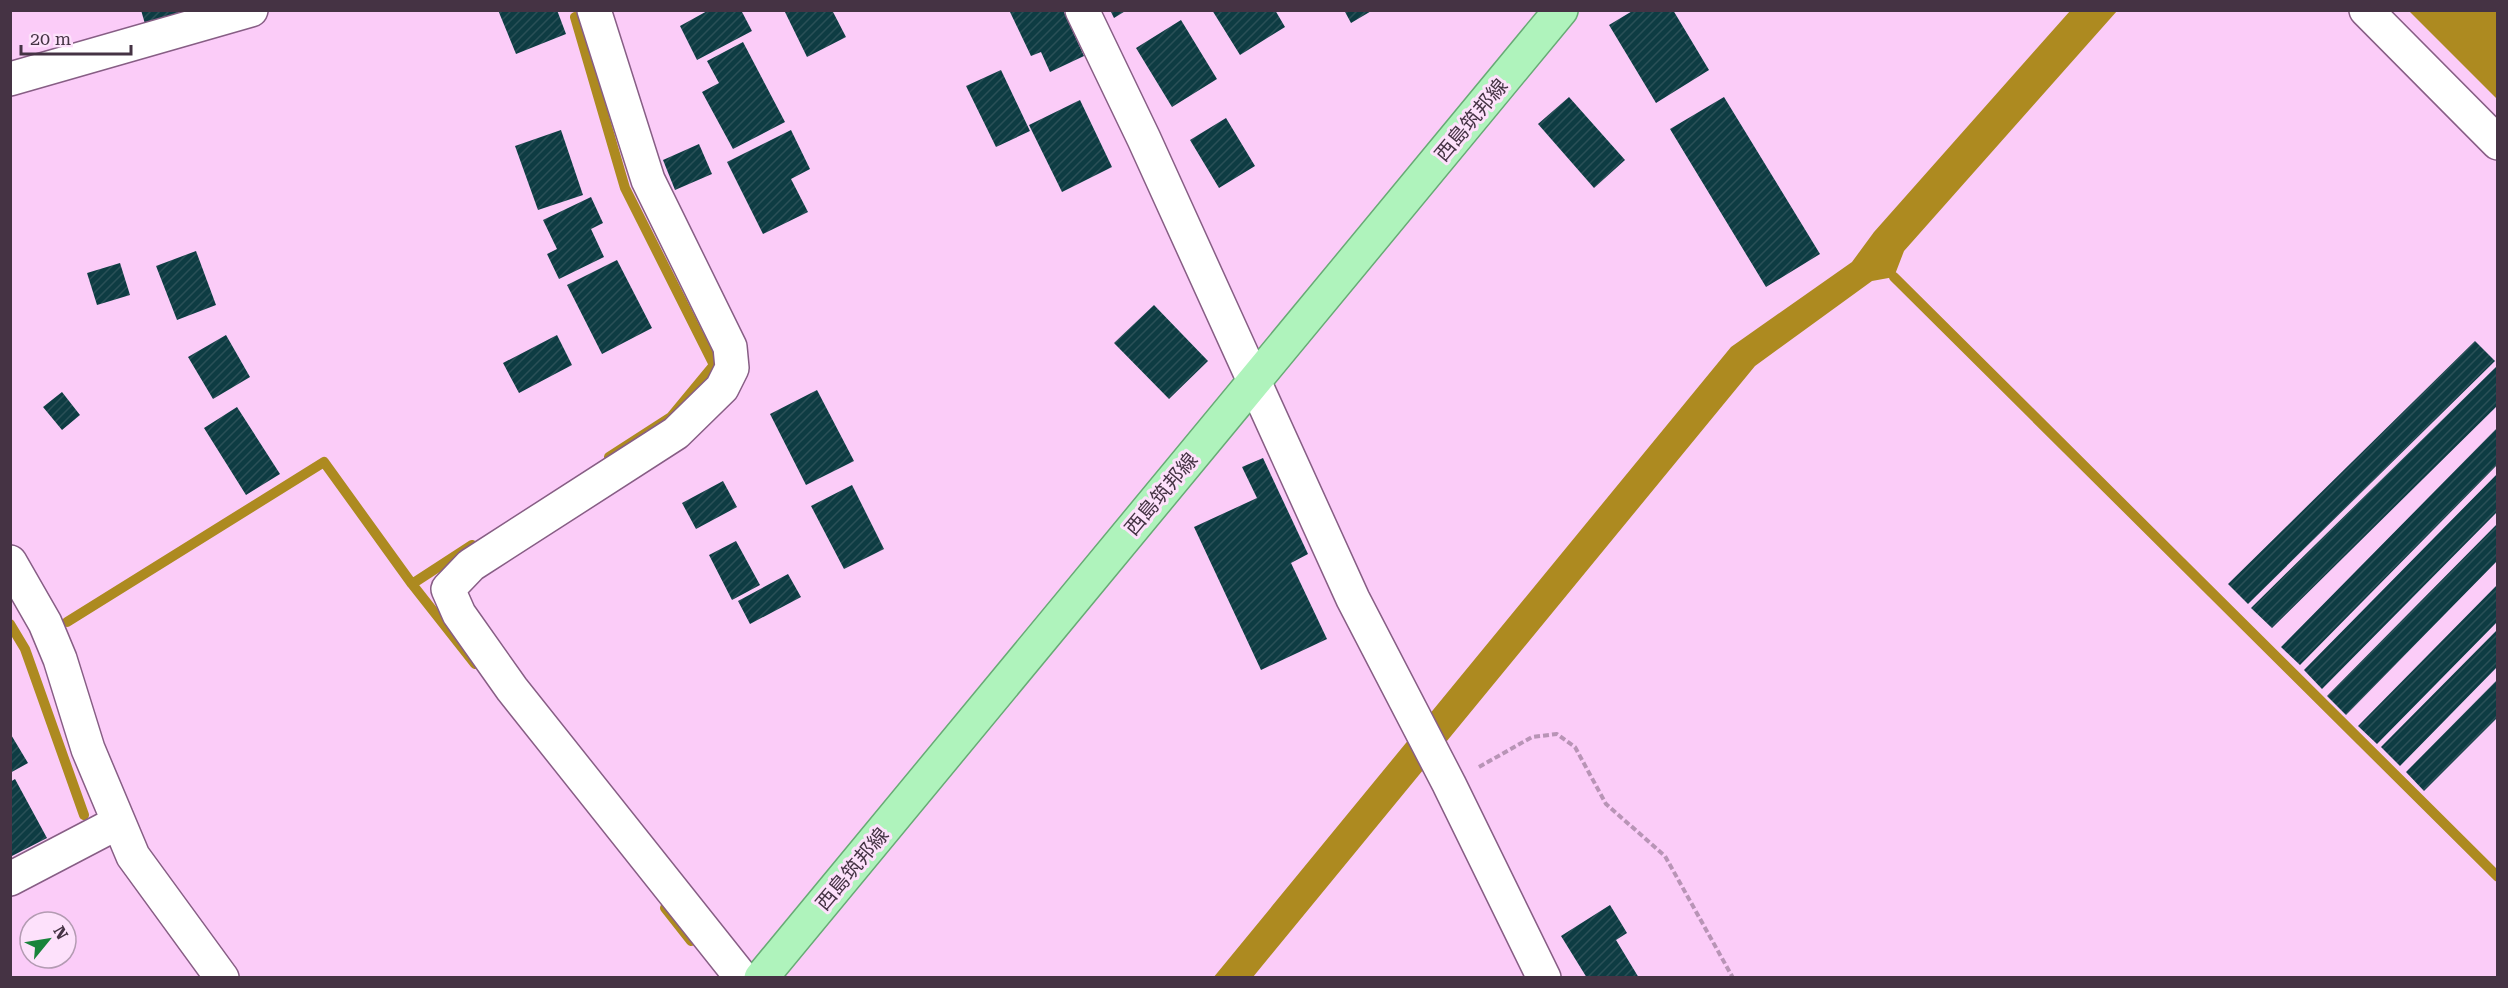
<svg xmlns="http://www.w3.org/2000/svg" width="2508" height="988" font-family="'Roboto Serif','Noto Sans JP',serif">
	<style>
		.water { fill: #ad8a20 }
		.lines { fill: none; stroke-linecap: round; stroke-linejoin: round }
		.stream { stroke: #ad8a20; stroke-width: 10 }
		.building { fill: url(#building-hatch) }
		.minor-casing { stroke: #875e85; stroke-width: 36 }
		.major-casing { stroke: #67ab75; stroke-width: 36 }
		.path { stroke: #b894b6; stroke-width: 4; stroke-dasharray: 6 3; stroke-linecap: butt }
		.minor { stroke: #fff; stroke-width: 33 }
		.major { stroke: #aff3bc; stroke-width: 33 }
		.labels { text-anchor: middle; dominant-baseline: central; stroke-width: 6; stroke-linejoin: round; paint-order: stroke }
		.street-label { font-size: 20px; fill: #453344; stroke: #fde1fb }
	</style>
	<defs>
		<pattern id="building-hatch" width="6" height="6" patternUnits="userSpaceOnUse" patternTransform="scale(1.5)"><rect width="6" height="6" fill="#0e3c43"/><path d="M-1 1l2-2M0 6l6-6M5 7l2-2" fill="none" stroke="#2a5057"/></pattern>
	</defs>
	<rect width="100%" height="100%" fill="#fbccf8"/>
	<path class="water" d="M2070 11H2117L1904 251 1894 277 1872 281 1755 366 1253 977 1213 978 1731 347 1852 262 1874 232Z
		M2409 11H2497V99Z"/>
	<g class="lines">
		<path class="stream" d="M575 17 625 188 714 365 671 417 609 457
			M1894 277 2498 877
			M412 584 472 545
			M67 622 324 462 412 584 475 664
			M10 624 25 649 84 815
			M665 908 691 941"/>
	</g>
	<path class="building" d="M141 10H190L145 24Z
		M498 10H557L566 34 516 54Z
		M709 10H741L752 31 697 60 680 26Z
		M784 10H832L846 37 807 57Z
		M1013 10H1063L1084 56 1050 72 1041 52 1031 56 1010 12Z
		M1110 10H1127L1114 18Z
		M1212 10H1275L1285 27 1240 55Z
		M1344 10H1373L1351 23Z
		M1634 10H1673L1709 70 1656 103 1609 25Z
		M1181 20 1217 79 1172 107 1136 48Z
		M743 42 785 122 733 149 702 92 719 83 707 61Z
		M1001 70 1030 131 996 147 966 86Z
		M1569 97 1625 160 1594 188 1538 124Z
		M1724 97 1820 254 1766 287 1670 129Z
		M1080 100 1112 167 1062 192 1029 125Z
		M1226 118 1255 166 1219 188 1190 140Z
		M561 130 583 195 538 210 515 146Z
		M791 130 810 169 791 179 808 212 763 234 727 162Z
		M699 144 712 174 675 190 663 160Z
		M591 197 603 223 591 229 604 257 559 279 547 254 557 249 543 220Z
		M196 251 216 305 177 320 156 266Z
		M617 260 652 328 602 354 567 285Z
		M120 263 130 295 97 305 87 273Z
		M1154 305 1208 361 1169 399 1114 343Z
		M226 335 250 377 213 399 188 357Z
		M557 335 572 365 519 393 503 363Z
		M2475 341 2495 361 2248 604 2228 584Z
		M2498 365V405L2272 628 2251 608Z
		M817 390 854 461 806 485 770 414Z
		M62 392 80 415 62 430 43 407Z
		M237 407 280 474 246 495 204 428Z
		M2498 427V464L2300 665 2281 647Z
		M1263 458 1308 554 1291 563 1327 639 1261 670 1194 527 1257 498 1242 467Z
		M2498 473V511L2322 689 2304 670Z
		M723 481 737 507 696 529 682 503Z
		M852 485 884 549 844 569 811 506Z
		M2498 523V560L2346 715 2327 696Z
		M736 541 760 585 732 600 709 555Z
		M788 574 801 597 750 624 738 601Z
		M2498 584V621L2377 744 2358 726Z
		M2498 629V666L2400 766 2381 747Z
		M2498 679V717L2424 791 2406 772Z
		M10 733 28 763 10 773Z
		M15 779 47 838 10 857V782Z
		M1610 905 1627 933 1616 940 1639 978H1587L1561 936Z"/>
	<g class="lines">
		<defs>
			<path id="minor" d="M594 10 648 180 730 347 732 368 722 388 676 433 471 565 448 589 459 614 512 689 742 978
				M1082 10 1144 139 1353 599 1449 784 1544 978
				M2366 10 2498 143
				M10 79 251 10
				M10 562 45 623 60 659 88 749 133 856 222 978
				M10 879 117 823"/>
			<path id="major" d="M761 978 1561 10"/>
		</defs>
		<use href="#minor" class="minor-casing"/>
		<use href="#major" class="major-casing"/>
		<path class="path" d="M1479 767 1532 737 1557 734 1575 747 1606 804 1665 856 1733 978"/>
		<use href="#minor" class="minor"/>
		<use href="#major" class="major"/>
	</g>
	<g class="labels">
		<g class="street-label">
			<text transform="translate(1471 120) rotate(-50)">西島筑邦線</text>
			<text transform="translate(1161 494) rotate(-50)">西島筑邦線</text>
			<text transform="translate(852 869) rotate(-50)">西島筑邦線</text>
		</g>
	</g>
	<rect width="2508" height="988" fill="none" stroke="#453344" stroke-width="24"/>
	<g transform="translate(48 940) rotate(60)"><circle r="28" fill="#fde1fb" stroke="#b39bb2" stroke-width="1.5"/>
	<path d="M0-4.5L10 22L0 15L-10 22Z" fill="#19843b"/>
	<text y="-9" font-size="16" font-weight="bold" text-anchor="middle" fill="#453344">N</text>
	</g>
	<path d="M21 45v9h110v-9" fill="none" stroke="#453344" stroke-width="3"/>
	<text x="30" y="45" font-size="18" fill="#453344" stroke="#fde1fb" stroke-width="4.5" paint-order="stroke">20 m</text>
</svg>
